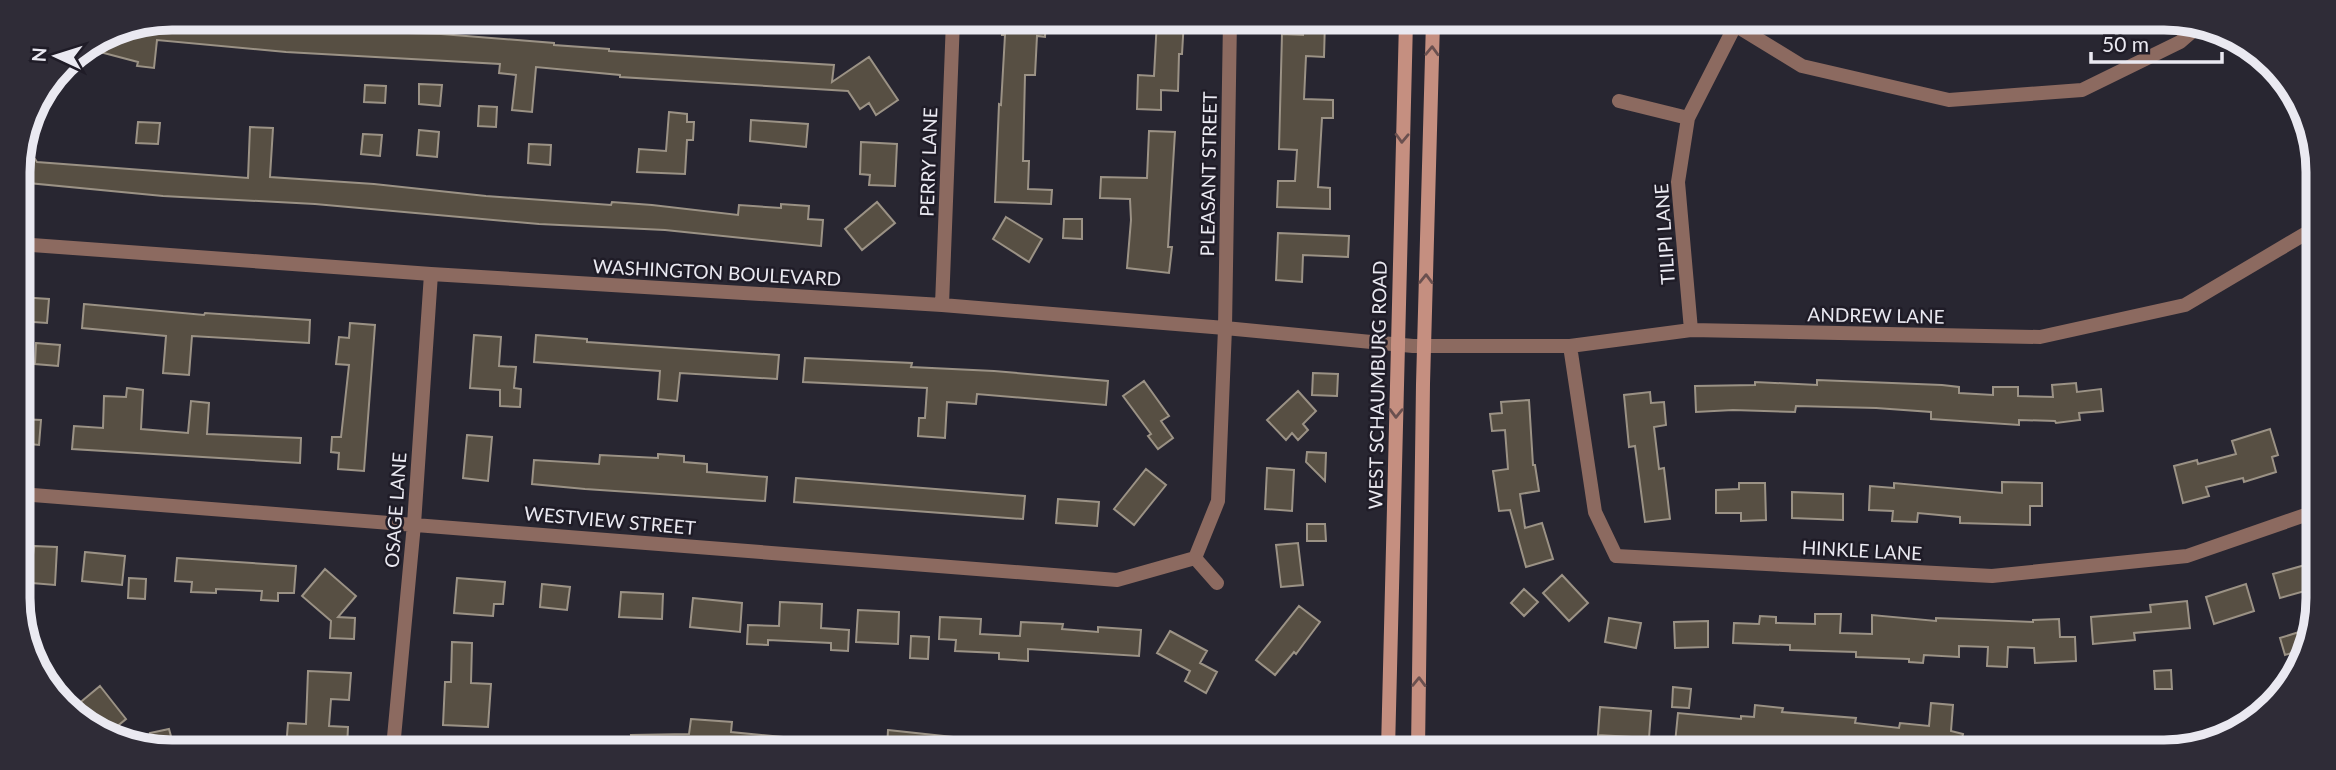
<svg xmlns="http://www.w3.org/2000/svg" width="2336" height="770" font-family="Lato,sans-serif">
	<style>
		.building { fill: #574f43; stroke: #9b9285; stroke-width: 2 }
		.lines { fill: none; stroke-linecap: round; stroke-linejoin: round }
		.street { stroke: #8c6a60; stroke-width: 14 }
		.secondary { stroke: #c58f80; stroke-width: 14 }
		.oneway { stroke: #6a504f }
		.labels { text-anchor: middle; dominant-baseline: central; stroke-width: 5; stroke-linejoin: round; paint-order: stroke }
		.street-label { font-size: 19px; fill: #eae9f1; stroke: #1f1c27 }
		.rim { fill: none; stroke: #eae9f1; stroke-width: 9 }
	</style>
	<rect width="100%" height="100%" fill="#282631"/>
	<path class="building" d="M172 18 216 19 343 31 441 34 554 43V45L609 49V51L834 65 832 82 869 57 898 100 876 115 869 103 860 109 848 91 620 77V75L536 67 532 112 512 110 516 75 499 73 500 64 286 52 157 40 154 68 137 66 138 62 100 52 104 35 113 29Z
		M1002 20H1046L1045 37 1037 36 1035 75H1025L1023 161H1029L1028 189 1052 190 1051 204 995 202 999 104 1001 105 1005 35H1002Z
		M1157 20H1184L1182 54H1179L1178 91 1161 90V110L1137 109 1138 75 1154 76Z
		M1303 20 1325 21 1324 57 1306 56 1304 99 1333 100V118H1322L1318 187 1330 188V209L1277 207 1278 181H1295L1297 150 1279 149 1282 34 1303 35Z
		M419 84 442 85 440 106 419 104Z
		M365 85 386 86 385 103 364 102Z
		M479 106 497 107 496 127 478 126Z
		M669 112 687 114V122H694L693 140H687L685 174 637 172 639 149 666 151Z
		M751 120 808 124 806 147 750 141Z
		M138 122 160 123 158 144 136 143Z
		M250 127 273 128 270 177 374 184 486 196 611 205 612 202 652 205 738 215 739 205 781 208V204L809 206 808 219 823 220 821 246 665 230 539 224 315 204 163 196 18 182 19 158 35 159 37 162 248 178Z
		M419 130 439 132 437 157 417 155Z
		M1149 131 1175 132 1168 247H1172L1169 273 1127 268 1131 220 1130 199 1100 198 1101 177 1147 178Z
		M363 134 382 135 380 156 361 154Z
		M861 142 897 144 895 186 869 185 870 175 860 174Z
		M529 144 551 145 550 165 528 163Z
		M877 202 895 223 862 250 845 229Z
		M1006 217 1042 239 1029 262 993 239Z
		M1064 219H1082V239L1063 238Z
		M1278 233 1349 236 1348 257 1303 255 1302 282 1276 280Z
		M19 297 49 299 47 323 19 321Z
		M84 304 204 315 205 313 310 320 309 343 192 336 189 375 163 373 166 336 82 328Z
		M350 323 375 325 364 471 338 469 339 453 331 452 332 437H341L349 365 336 364 339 337 349 338Z
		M474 335 501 337 499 366 516 367 514 388 521 389 520 407 500 406V390L470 388Z
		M536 335 587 339V342L779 355 777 379 680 373 677 401 658 399 660 371 534 362Z
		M36 343 60 345 58 366 35 364Z
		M805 358 912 363 911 367 994 371 1108 381 1106 405 977 394 976 404 947 402 945 438 918 436 919 418H925L927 388 803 382Z
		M1313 373 1338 374 1337 396 1312 395Z
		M1817 380 1942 385 1959 387V393L1993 395V387H2018V396L2053 397 2052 385 2076 383 2077 392 2101 389 2103 411 2079 413 2080 420 2056 423 2055 421 2019 420V425L1931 419V412L1876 408 1796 406 1795 412 1733 410 1696 412 1695 386 1755 385V382L1817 385Z
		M1144 381 1169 416 1161 421 1173 438 1158 449 1148 436 1151 434 1123 396Z
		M127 388 143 390 141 429 188 433 191 401 209 403 207 434 301 438 300 463 72 449 74 426 103 428 104 396 126 397Z
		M1298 391 1316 411 1303 424 1308 430 1298 440 1292 433 1286 440 1267 420Z
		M1650 392 1651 403 1664 402 1666 425 1654 427 1659 469 1664 468 1670 519 1645 522 1635 446 1629 447 1624 395Z
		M1529 400 1533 465H1535L1539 491 1520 494 1525 528 1542 523 1553 559 1526 567 1510 510 1499 511 1493 471 1508 469 1505 430 1492 431 1490 414 1502 413 1501 402Z
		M19 419 41 420 39 445 19 443Z
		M2270 429 2278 455 2272 457 2276 472 2244 482 2243 478 2206 487 2209 496 2183 503 2174 466 2197 460 2198 464 2236 454 2232 441Z
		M467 435 492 437 488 481 463 478Z
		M1307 452 1326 453 1325 481 1306 462Z
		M658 454 684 456V462L707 464V472L767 477 765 501 585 489 532 484 534 460 599 464 600 455 658 458Z
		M1267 468 1294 470 1292 511 1265 509Z
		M1146 469 1166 485 1134 525 1114 509Z
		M796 478 1025 496 1023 519 794 502Z
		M2002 482 2042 483V506H2030V525L1960 523V517L1918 513 1917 522 1892 521 1893 511 1869 510 1870 486 1894 488V483L2002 493Z
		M1739 483H1765L1766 520 1741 521V513H1716V490L1739 489Z
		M1792 492 1843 494V520L1792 518Z
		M1058 499 1099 502 1097 526 1056 523Z
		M1307 524H1325L1326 541H1307Z
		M1298 543 1303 585 1281 587 1276 545Z
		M34 546 57 547 55 585 20 582V554L33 555Z
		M85 552 125 556 122 585 82 581Z
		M177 558 296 566 294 593H278V601L261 600 262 591 216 589V593L191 592 192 582 175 581Z
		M2305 565 2312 589 2280 598 2273 574Z
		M325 569 356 596 338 617 355 618 354 639 330 638 331 621 302 596Z
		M1562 575 1588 603 1569 621 1543 593Z
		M129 578 146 579 145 599 128 598Z
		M457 578 505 582 503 604H494L493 616 454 613Z
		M542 584 570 587 567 610 540 607Z
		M2246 584 2254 611 2214 624 2206 597Z
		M1524 589 1538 602 1524 616 1511 603Z
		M621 592 663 594 662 619 619 617Z
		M693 598 742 603 740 632 690 627Z
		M2187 601 2190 628 2134 633 2135 640 2093 644 2091 617 2151 612 2150 605Z
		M780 602 822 604 821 628 849 630 848 651 831 650V643L768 640V645L747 644 748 625 779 626Z
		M1299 606 1320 622 1296 654 1294 652 1275 675 1256 660Z
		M858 610 899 612 898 644 856 642Z
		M1815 614H1841L1840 633 1872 634V615L1936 621V618L2033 622V620L2059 619 2060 637H2075L2076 661 2035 663 2034 648 2008 647 2007 667 1987 666 1988 647 1959 646V657L1924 655 1923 663 1909 662V659L1856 657V652L1790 650V645L1733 643 1734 623 1759 624 1760 616 1776 617V623L1815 624Z
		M940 617 981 619 980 634 1020 636 1021 622 1063 624 1062 629 1098 632V627L1141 630 1139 656 1028 649V661L999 659V653L955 651 956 640 939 639Z
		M1609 618 1641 623 1636 648 1605 642Z
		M1708 621V647L1675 648 1674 622Z
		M1170 631 1207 651 1200 663 1217 672 1206 693 1185 681 1190 671 1157 653Z
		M2299 632 2304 649 2285 655 2280 638Z
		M911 636 929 637 928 659 910 658Z
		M452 642 472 643 471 683 491 684 488 727 443 725 445 682H451Z
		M2171 670 2172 689H2155L2154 671Z
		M308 671 351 673 349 700 331 699 329 726 348 727 347 748H286L288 723 306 724Z
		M100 686 126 719 109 733 71 710Z
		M1673 687 1691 689 1689 708 1672 707Z
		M1931 703 1953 705 1951 731 1963 734 1962 739 1993 747 1992 752 1845 751 1824 750 1825 741 1792 738 1791 750 1723 744 1722 747 1675 743 1678 713 1741 719V716L1754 717 1755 705 1783 708 1782 712 1856 718 1855 723 1899 728 1900 723 1929 726Z
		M1600 707 1651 711 1649 738 1598 735Z
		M691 719 732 722 731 732 804 739V749H742L715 746 714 749 632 748 631 735 689 734Z
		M169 729 174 747H153L150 733Z
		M888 730 971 739 970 749H887Z"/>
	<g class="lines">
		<path class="street" d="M1735 25 1802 66 1949 100 2082 90 2180 42 2202 23
			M1619 101 1688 118
			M18 244 431 274 942 305 1225 328 1413 346H1570L1691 330 2040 337 2185 305 2315 228
			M942 305 953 20
			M1691 330 1678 182 1688 118 1737 22
			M1570 346 1595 512 1616 556 1992 576 2187 556 2314 512
			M20 494 1117 580 1195 558 1217 583
			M1195 558 1218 501 1225 328 1230 20
			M393 748 414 524 431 274"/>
		<path class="secondary" d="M1388 750 1406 21
			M1418 750 1423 384 1433 21"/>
	</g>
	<defs><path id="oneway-chevron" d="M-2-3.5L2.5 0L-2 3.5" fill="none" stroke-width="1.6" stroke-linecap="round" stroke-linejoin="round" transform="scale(1.75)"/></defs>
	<g class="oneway">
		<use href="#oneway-chevron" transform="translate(1432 51) rotate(-88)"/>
		<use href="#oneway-chevron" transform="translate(1402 138) rotate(92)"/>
		<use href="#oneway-chevron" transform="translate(1426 279) rotate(-89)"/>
		<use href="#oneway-chevron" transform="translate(1396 413) rotate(91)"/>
		<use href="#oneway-chevron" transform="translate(1419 682) rotate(-89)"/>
	</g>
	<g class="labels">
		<g class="street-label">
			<text transform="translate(928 162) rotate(-88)">PERRY LANE</text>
			<text transform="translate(1208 174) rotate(-89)">PLEASANT STREET</text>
			<text transform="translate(1664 234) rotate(-94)">TILIPI LANE</text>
			<text transform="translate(717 272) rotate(3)">WASHINGTON BOULEVARD</text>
			<text transform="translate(1876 315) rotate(1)">ANDREW LANE</text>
			<text transform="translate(1377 385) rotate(-89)">WEST SCHAUMBURG ROAD</text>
			<text transform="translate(395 510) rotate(-86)">OSAGE LANE</text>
			<text transform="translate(610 520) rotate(5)">WESTVIEW STREET</text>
			<text transform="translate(1862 550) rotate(3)">HINKLE LANE</text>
		</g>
	</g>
	<path d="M0 0H2336V770H0ZM172 30H2164A142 142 0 0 1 2306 172V598A142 142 0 0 1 2164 740H172A142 142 0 0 1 30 598V172A142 142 0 0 1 172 30Z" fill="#2f2c37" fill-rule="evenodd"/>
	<path class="rim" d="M172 30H2164A142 142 0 0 1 2306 172V598A142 142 0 0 1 2164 740H172A142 142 0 0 1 30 598V172A142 142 0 0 1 172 30Z"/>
	<g transform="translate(56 56) rotate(274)" stroke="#1f1c27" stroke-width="5" paint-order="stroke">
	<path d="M0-5L12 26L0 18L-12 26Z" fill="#eae9f1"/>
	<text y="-10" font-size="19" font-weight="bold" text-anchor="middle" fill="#eae9f1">N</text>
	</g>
	<path d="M2091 52v10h131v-10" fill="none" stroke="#eae9f1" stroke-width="3.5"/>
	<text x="2102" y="52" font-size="21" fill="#eae9f1" stroke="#1f1c27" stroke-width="5" paint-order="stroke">50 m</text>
</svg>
